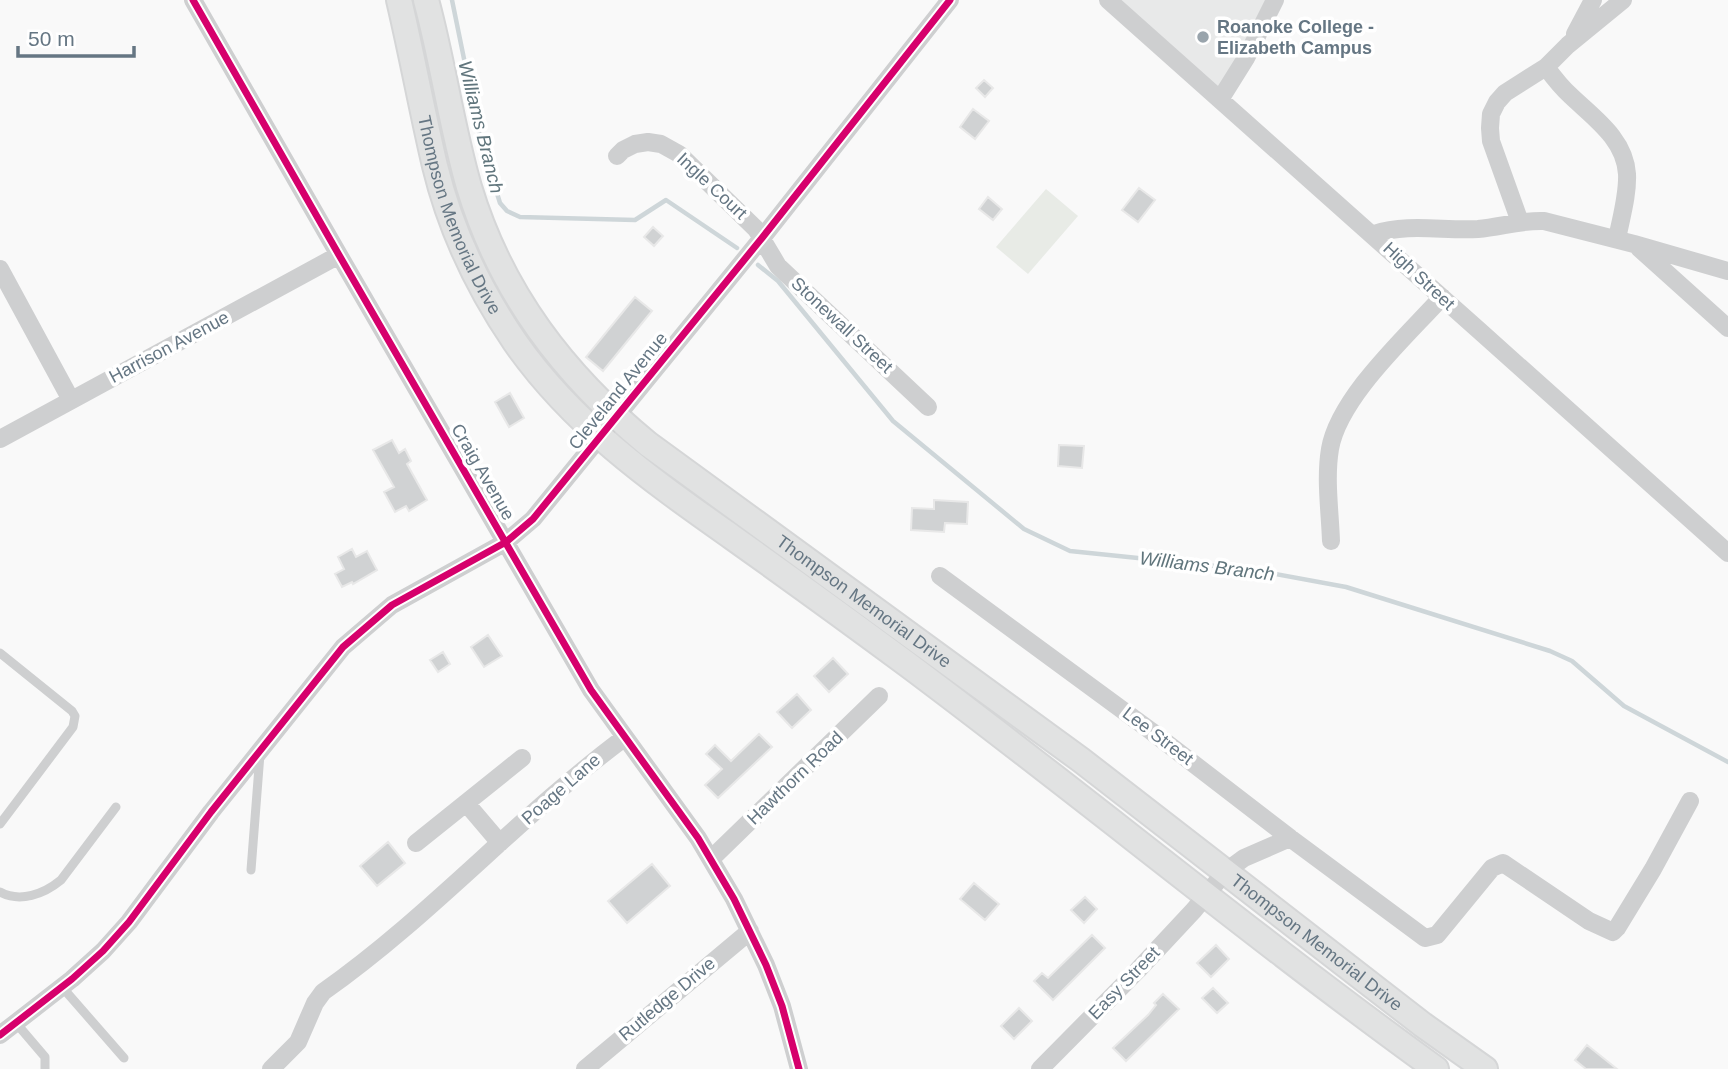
<svg xmlns="http://www.w3.org/2000/svg" width="1728" height="1069" font-family="Helvetica,sans-serif">
	<style>
		.built { fill: #e8e9e9 }
		.green { fill: #e8ebe6 }
		.lines { fill: none; stroke-linecap: round; stroke-linejoin: round }
		.stream { stroke: #ced6d9; stroke-width: 4.5 }
		.building { fill: #d0d2d3; stroke: #e8e8e8; stroke-width: 2 }
		.secondary-casing { stroke: #d5d6d7; stroke-width: 28 }
		.service { stroke: #cecfd0; stroke-width: 9 }
		.minor { stroke: #cecfd0; stroke-width: 18 }
		.secondary { stroke: #e1e2e2; stroke-width: 24 }
		.cycleway-casing { stroke: #fff; stroke-width: 11 }
		.cycleway { stroke: #d6006c; stroke-width: 7 }
		.poi-dot { fill: #99a4ac; stroke: #fff; stroke-width: 2.5 }
		.labels { text-anchor: middle; dominant-baseline: central; stroke-width: 7; stroke-linejoin: round; paint-order: stroke }
		.poi-label { font-size: 18px; font-weight: bold; fill: #657683; stroke: #fff; text-anchor: start }
		.street-label { font-size: 18px; fill: #657683; stroke: #fff }
		.water-label { font-size: 19px; font-style: italic; fill: #60757c; stroke: #fff }
	</style>
	<rect width="100%" height="100%" fill="#f9f9f9"/>
	<path class="built" d="M1108 0H1275L1221 98Z"/>
	<path class="green" d="M1046 189 1078 216 1028 274 996 247Z"/>
	<g class="lines">
		<path class="stream" d="M452 0 481 142 500 203 507 211 520 217 635 220 666 200 737 248
			M758 265 778 281 893 421 1024 529 1070 551 1254 570 1346 587 1550 651 1572 661 1624 706 1728 762"/>
	</g>
	<path class="building" d="M984 80 993 88 985 97 976 88Z
		M973 109 989 121 975 139 960 127Z
		M1139 188 1155 200 1138 222 1122 210Z
		M988 197 1002 209 993 220 979 209Z
		M653 227 663 236 654 246 644 237Z
		M635 297 652 311 603 371 586 357Z
		M510 393 524 418 509 427 495 402Z
		M392 440 399 453 405 449 411 461 407 464 427 500 409 511 406 506 395 512 384 492 394 487 373 450Z
		M1059 445 1084 446 1082 468 1058 466Z
		M934 500 968 502 967 524 945 523 944 532 911 530 912 508 934 509Z
		M352 549 356 557 367 551 377 570 353 584 352 582 342 587 335 574 344 569 338 557Z
		M488 635 502 656 484 667 471 647Z
		M443 652 450 664 438 672 430 660Z
		M833 658 848 674 829 692 814 676Z
		M797 694 811 710 792 728 777 712Z
		M759 734 772 747 718 798 705 785 722 769 706 754 715 745 731 761Z
		M388 842 405 863 377 886 360 866Z
		M652 864 670 886 627 923 608 901Z
		M974 883 999 904 985 920 960 899Z
		M1085 897 1097 909 1084 923 1071 910Z
		M1092 935 1105 948 1053 1000 1034 981 1042 973 1048 978Z
		M1216 945 1229 959 1211 977 1197 963Z
		M1213 988 1228 1003 1217 1013 1202 998Z
		M1163 994 1179 1009 1126 1061 1113 1048 1148 1015 1156 1005 1154 1003Z
		M1019 1008 1032 1021 1014 1039 1001 1026Z
		M1587 1045 1617 1069H1586L1575 1060Z"/>
	<g class="lines">
		<defs>
			<g id="secondary">
				<path id="s1" d="M399 0C412 55 422 111 435 166 450 228 479 289 515 342 573 425 650 479 732 537 791 579 849 621 907 664 1085 797 1256 939 1436 1069"/>
				<path id="s2" d="M426 0C443 62 451 125 469 187 501 293 564 375 648 444L1081 760 1423 1025 1485 1069"/>
			</g>
		</defs>
		<use href="#secondary" class="secondary-casing"/>
		<path class="service" d="M0 653 72 711 75 716 73 727 0 824
			M251 870 260 754
			M0 892C20 903 44 894 61 880L116 807
			M62 987 124 1058
			M16 1023 45 1057V1069"/>
		<path class="minor" d="M193 0 339 255 591 690 698 838 734 899 766 965 782 1006 799 1069
			M1108 0C1316 183 1521 369 1728 553
			M1575 34 1593 0
			M1546 67C1554 78 1562 88 1571 96 1594 118 1625 139 1627 174 1628 195 1621 218 1617 239
			M1221 98 1246 58 1275 0
			M617 156 623 150 635 144 648 142 661 144 679 154 756 229 778 266 928 407
			M1520 222 1491 141 1490 128 1491 114 1497 102 1505 93 1546 67 1568 45 1623 0
			M1374 234C1408 223 1443 231 1478 229 1501 227 1521 220 1544 221L1634 244 1728 271
			M1639 248 1728 328
			M0 269 71 400
			M0 439 339 255
			M1331 541C1330 511 1325 479 1330 449 1339 397 1407 336 1442 297
			M940 576 1151 731 1290 838 1244 858 1225 872 1194 910 1138 970 1040 1069
			M466 803 500 843
			M1290 838 1425 938 1437 935 1492 868 1503 863 1589 921 1613 932 1617 928 1653 869 1690 801
			M416 843 522 758
			M711 859 879 696
			M0 1035 72 979 103 951 129 922 211 812 343 647 392 605 506 542 533 519 762 238 950 0
			M271 1069 298 1042 315 1003 323 992C431 916 518 817 624 738
			M585 1069 750 931"/>
		<use href="#secondary" class="secondary"/>
		<defs>
			<path id="cycleway" d="M193 0 339 255 591 690 698 838 734 899 766 965 782 1006 799 1069
				M0 1035 72 979 103 951 129 922 211 812 343 647 392 605 506 542 533 519 762 238 950 0"/>
		</defs>
		<use href="#cycleway" class="cycleway-casing"/>
		<use href="#cycleway" class="cycleway"/>
	</g>
	<circle class="poi-dot" cx="1203" cy="37" r="7"/>
	<g class="labels">
		<g class="poi-label">
			<text x="1217" y="27">Roanoke College -<tspan x="1217" dy="21">Elizabeth Campus</tspan></text>
		</g>
		<g class="street-label">
			<text transform="translate(712 186) rotate(43)">Ingle Court</text>
			<text stroke="none"><textPath href="#s1" startOffset="224">Thompson Memorial Drive</textPath></text>
			<text transform="translate(1419 276) rotate(43)">High Street</text>
			<text transform="translate(842 325) rotate(43)">Stonewall Street</text>
			<text transform="translate(169 347) rotate(-28)">Harrison Avenue</text>
			<text transform="translate(618 391) rotate(-51)">Cleveland Avenue</text>
			<text transform="translate(483 472) rotate(60)">Craig Avenue</text>
			<text stroke="none"><textPath href="#s2" startOffset="777">Thompson Memorial Drive</textPath></text>
			<text transform="translate(1158 736) rotate(37)">Lee Street</text>
			<text transform="translate(795 778) rotate(-44)">Hawthorn Road</text>
			<text transform="translate(561 789) rotate(-41)">Poage Lane</text>
			<text stroke="none"><textPath href="#s2" startOffset="1344">Thompson Memorial Drive</textPath></text>
			<text transform="translate(1124 983) rotate(-46)">Easy Street</text>
			<text transform="translate(667 999) rotate(-40)">Rutledge Drive</text>
		</g>
		<g class="water-label">
			<text transform="translate(481 127) rotate(76)">Williams Branch</text>
			<text transform="translate(1207 566) rotate(7)">Williams Branch</text>
		</g>
	</g>
	<path d="M18 46v10h116v-10" fill="none" stroke="#657683" stroke-width="3.5"/>
	<text x="28" y="46" font-size="21" fill="#657683" stroke="#ffffff" stroke-width="5" paint-order="stroke">50 m</text>
</svg>
